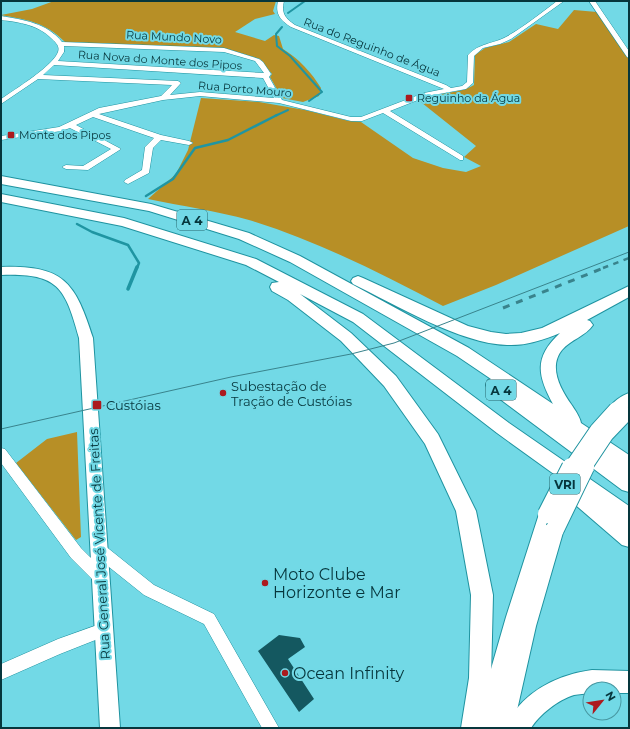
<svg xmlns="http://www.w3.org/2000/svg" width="630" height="729" font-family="Montserrat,sans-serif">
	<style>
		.green { fill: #b78f26 }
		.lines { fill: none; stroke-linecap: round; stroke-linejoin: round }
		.stream-far2 { stroke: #1f95a2; stroke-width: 2 }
		.stream-far1 { stroke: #1f95a2; stroke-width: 2.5 }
		.stream { stroke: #1f95a2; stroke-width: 3.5 }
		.building { fill: #145860 }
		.minor-casing { stroke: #1f93a0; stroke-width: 1 }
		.major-casing { stroke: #1f93a0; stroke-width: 2 }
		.highway-casing { stroke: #1f93a0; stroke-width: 2 }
		.minor { fill: #fff; fill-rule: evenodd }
		.major { fill: #fff; fill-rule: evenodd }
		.highway { fill: #fff; fill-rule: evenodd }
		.tram { stroke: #39838c; stroke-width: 1 }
		.rail-far1 { stroke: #39838c; stroke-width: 2.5; stroke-dasharray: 5.5 5.5; stroke-linecap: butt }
		.rail { stroke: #39838c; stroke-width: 3; stroke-dasharray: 7 7; stroke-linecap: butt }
		.major-bridge-far1-casing { stroke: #1f93a0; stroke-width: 16; stroke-linecap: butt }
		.major-bridge-casing { stroke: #1f93a0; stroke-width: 20; stroke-linecap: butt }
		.major-bridge-far1 { stroke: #fff; stroke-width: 14 }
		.major-bridge { stroke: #fff; stroke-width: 18 }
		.poi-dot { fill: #ac1a1e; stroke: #72d9e6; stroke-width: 1.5 }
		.labels { text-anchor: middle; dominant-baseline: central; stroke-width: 4; stroke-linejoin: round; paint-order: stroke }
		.far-street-label { font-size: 11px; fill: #06363c; stroke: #72d9e6 }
		.far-poi-label { font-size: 11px; fill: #06363c; stroke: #72d9e6; text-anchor: start }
		.shield { fill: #72d9e6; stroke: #26676f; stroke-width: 1 }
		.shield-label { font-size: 12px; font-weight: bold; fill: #06363c }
		.poi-label { font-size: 13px; fill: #06363c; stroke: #72d9e6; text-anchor: start }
		.street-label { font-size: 13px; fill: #06363c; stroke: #72d9e6 }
		.near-poi-label { font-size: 16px; fill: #06363c; stroke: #72d9e6; text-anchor: start }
	</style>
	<rect width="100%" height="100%" fill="#72d9e6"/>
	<path class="green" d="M54 1H276L273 11 275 14 255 19 235 32 265 41 274 35 279 36 283 49C298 58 312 73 321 88L319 96 303 102 282 98 270 77 272 74 260 59 224 48 65 42C45 22 28 20 1 15L32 9Z
		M574 10 597 12 629 58V226L496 285 443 306C381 273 317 241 249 220 217 211 181 206 148 199L176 174 188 150 201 98 259 102 305 110 349 121 361 122 413 158 443 168 466 172 481 166 464 157 476 146 417 99C436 92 457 95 474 85L475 55 485 48 509 42 536 24 558 29Z
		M77 432 81 537 76 540 16 463 47 439Z"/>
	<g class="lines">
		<path class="stream-far2" d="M288 13 305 1
			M282 27 276 34 277 46 290 56 322 92 309 101
			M275 116 288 110"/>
		<path class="stream-far1" d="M146 196 173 179 195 148 228 140 277 115
			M77 224 92 232 128 245 139 263 137 268"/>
		<path class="stream" d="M128 289 137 267"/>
	</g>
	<path class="building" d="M279 635 300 638 305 647 288 659 314 699 299 712 258 651Z"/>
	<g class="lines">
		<defs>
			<path id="minor" d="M278 1H284C281 13 285 18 295 25L446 85 451 88 462 86 467 82 468 55C479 43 493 44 506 37 524 27 541 13 557 1H564L511 39 500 44 483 48 474 56 473 83 466 89 428 96 390 111 463 156V160H460L383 113 362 121H351L279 103 200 96 163 100 99 114 161 135 189 141 193 143 189 145 161 140 153 148 149 173 128 184 124 182 125 180 142 170 145 147 154 138 93 117 76 125 121 149 88 170 66 169 62 167 66 165 83 166 111 149 70 128 61 131 1 140V136L59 127 99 108 161 96 172 85 38 79 1 104V99C14 90 53 66 58 52 60 46 56 43 52 39 39 25 19 22 1 20V16C24 20 47 23 62 42L224 48 259 59 263 62 271 74 269 77 282 100 351 117H361L424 93 444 89 291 27C280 20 275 14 278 1ZM64 46 224 52 255 61 264 73 58 61 64 52ZM54 65 263 78 274 98 200 92 170 95 181 83 178 81 43 75Z
				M589 1H595L629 51V58L627 57Z
				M1 448 5 449 81 548 105 572 107 577 105 582 100 584 95 582 71 558 1 463Z
				M99 543 104 545 154 585 214 614 279 728H262L204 624 144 595 94 555 92 550 94 545Z
				M103 623 108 625 110 630 108 635 60 654 1 680V664L58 639Z"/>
			<path id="major" d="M1 267C64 265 75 282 93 338L120 728H100L79 338C65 287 58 273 1 275Z
				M629 393V407L616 415 611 413 609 409C612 402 621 396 629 393Z
				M547 506 553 508 555 514 553 522 561 523 564 529 536 626 513 728H474L506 617 539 514 541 508Z"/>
			<path id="highway" d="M1 176 151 204 249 233 300 256 469 348 553 404C537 375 534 357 560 333 543 340 525 346 507 345 461 344 394 304 353 284L351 281 353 278 358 276 363 278 468 326 491 332 506 334 521 333 542 328 629 286V297L587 320 590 321 593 325C586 336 570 340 562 350 548 367 561 390 571 404 575 410 580 417 581 423L629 455V492L622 490 488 390 486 385 488 380 491 379 457 356 290 262 239 239 149 211 1 184Z
				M1 194 124 218 256 259 363 314 509 423 629 506V547L622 545 557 489 555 483 558 477 497 433 353 322 300 294 351 333 396 376 438 434 476 511 493 595 491 678 485 728H461L469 678 471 595 456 511 425 444 384 386 341 341 288 300 272 291 270 287 272 283 279 282 246 265 122 226 1 202Z
				M592 670 629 671V693H614V689H590V693C585 694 579 694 574 695 558 700 540 714 531 728H505C520 693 556 675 592 670Z"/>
		</defs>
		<use href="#minor" class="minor-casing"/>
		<use href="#major" class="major-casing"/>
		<use href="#highway" class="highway-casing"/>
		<use href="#minor" class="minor"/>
		<use href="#major" class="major"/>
		<use href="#highway" class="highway"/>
		<path class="tram" d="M1 429 231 377 351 354 394 343 629 252"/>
		<path class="rail-far1" d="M603 268 629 258"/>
		<path class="rail" d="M503 308 606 267"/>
		<defs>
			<path id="major-bridge-far1" d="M571 468 597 430 616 409
				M584 468 606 435 626 414"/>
			<path id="major-bridge" d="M547 514 571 467
				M555 529 585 467"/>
		</defs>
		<use href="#major-bridge-far1" class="major-bridge-far1-casing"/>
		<use href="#major-bridge" class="major-bridge-casing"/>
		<use href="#major-bridge-far1" class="major-bridge-far1"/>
		<use href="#major-bridge" class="major-bridge"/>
	</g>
	<g class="poi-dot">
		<rect x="405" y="94" width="8" height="8" rx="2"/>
		<rect x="7" y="131" width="8" height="8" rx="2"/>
		<circle cx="223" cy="393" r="4"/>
		<rect x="92" y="400" width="10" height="10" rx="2"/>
		<circle cx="265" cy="583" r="4"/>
		<circle cx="285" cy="673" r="4"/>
	</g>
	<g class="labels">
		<g class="far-street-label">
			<text transform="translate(174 37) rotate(3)">Rua Mundo Novo</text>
			<text transform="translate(372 47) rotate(21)">Rua do Reguinho de Água</text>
			<text transform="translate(160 60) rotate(4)">Rua Nova do Monte dos Pipos</text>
			<text transform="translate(245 89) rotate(5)">Rua Porto Mouro</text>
		</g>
		<g class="far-poi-label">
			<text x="417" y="98">Reguinho da Água</text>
			<text x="19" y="135">Monte dos Pipos</text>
		</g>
		<g class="shield">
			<rect x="177" y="210" width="30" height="20" rx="3"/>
			<rect x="486" y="380" width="30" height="20" rx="3"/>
			<rect x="550" y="474" width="30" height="20" rx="3"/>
		</g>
		<g class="shield-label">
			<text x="192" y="220">A 4</text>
			<text x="501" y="390">A 4</text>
			<text x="565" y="484">VRI</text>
		</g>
		<g class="poi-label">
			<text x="231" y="386">Subestação de<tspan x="231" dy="15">Tração de Custóias</tspan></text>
			<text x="106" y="405">Custóias</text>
		</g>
		<g class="street-label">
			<text transform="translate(99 544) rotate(-93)">Rua General José Vicente de Freitas</text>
		</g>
		<g class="near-poi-label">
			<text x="273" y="574">Moto Clube<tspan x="273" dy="18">Horizonte e Mar</tspan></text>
			<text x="293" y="673">Ocean Infinity</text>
		</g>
	</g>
	<rect width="630" height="729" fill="none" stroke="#06363c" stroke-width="4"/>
	<g transform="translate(602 701) rotate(60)"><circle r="19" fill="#72d9e6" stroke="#4798a2"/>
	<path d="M0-3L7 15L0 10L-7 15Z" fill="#ac1a1e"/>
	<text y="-6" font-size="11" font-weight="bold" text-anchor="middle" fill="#06363c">N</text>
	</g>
</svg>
